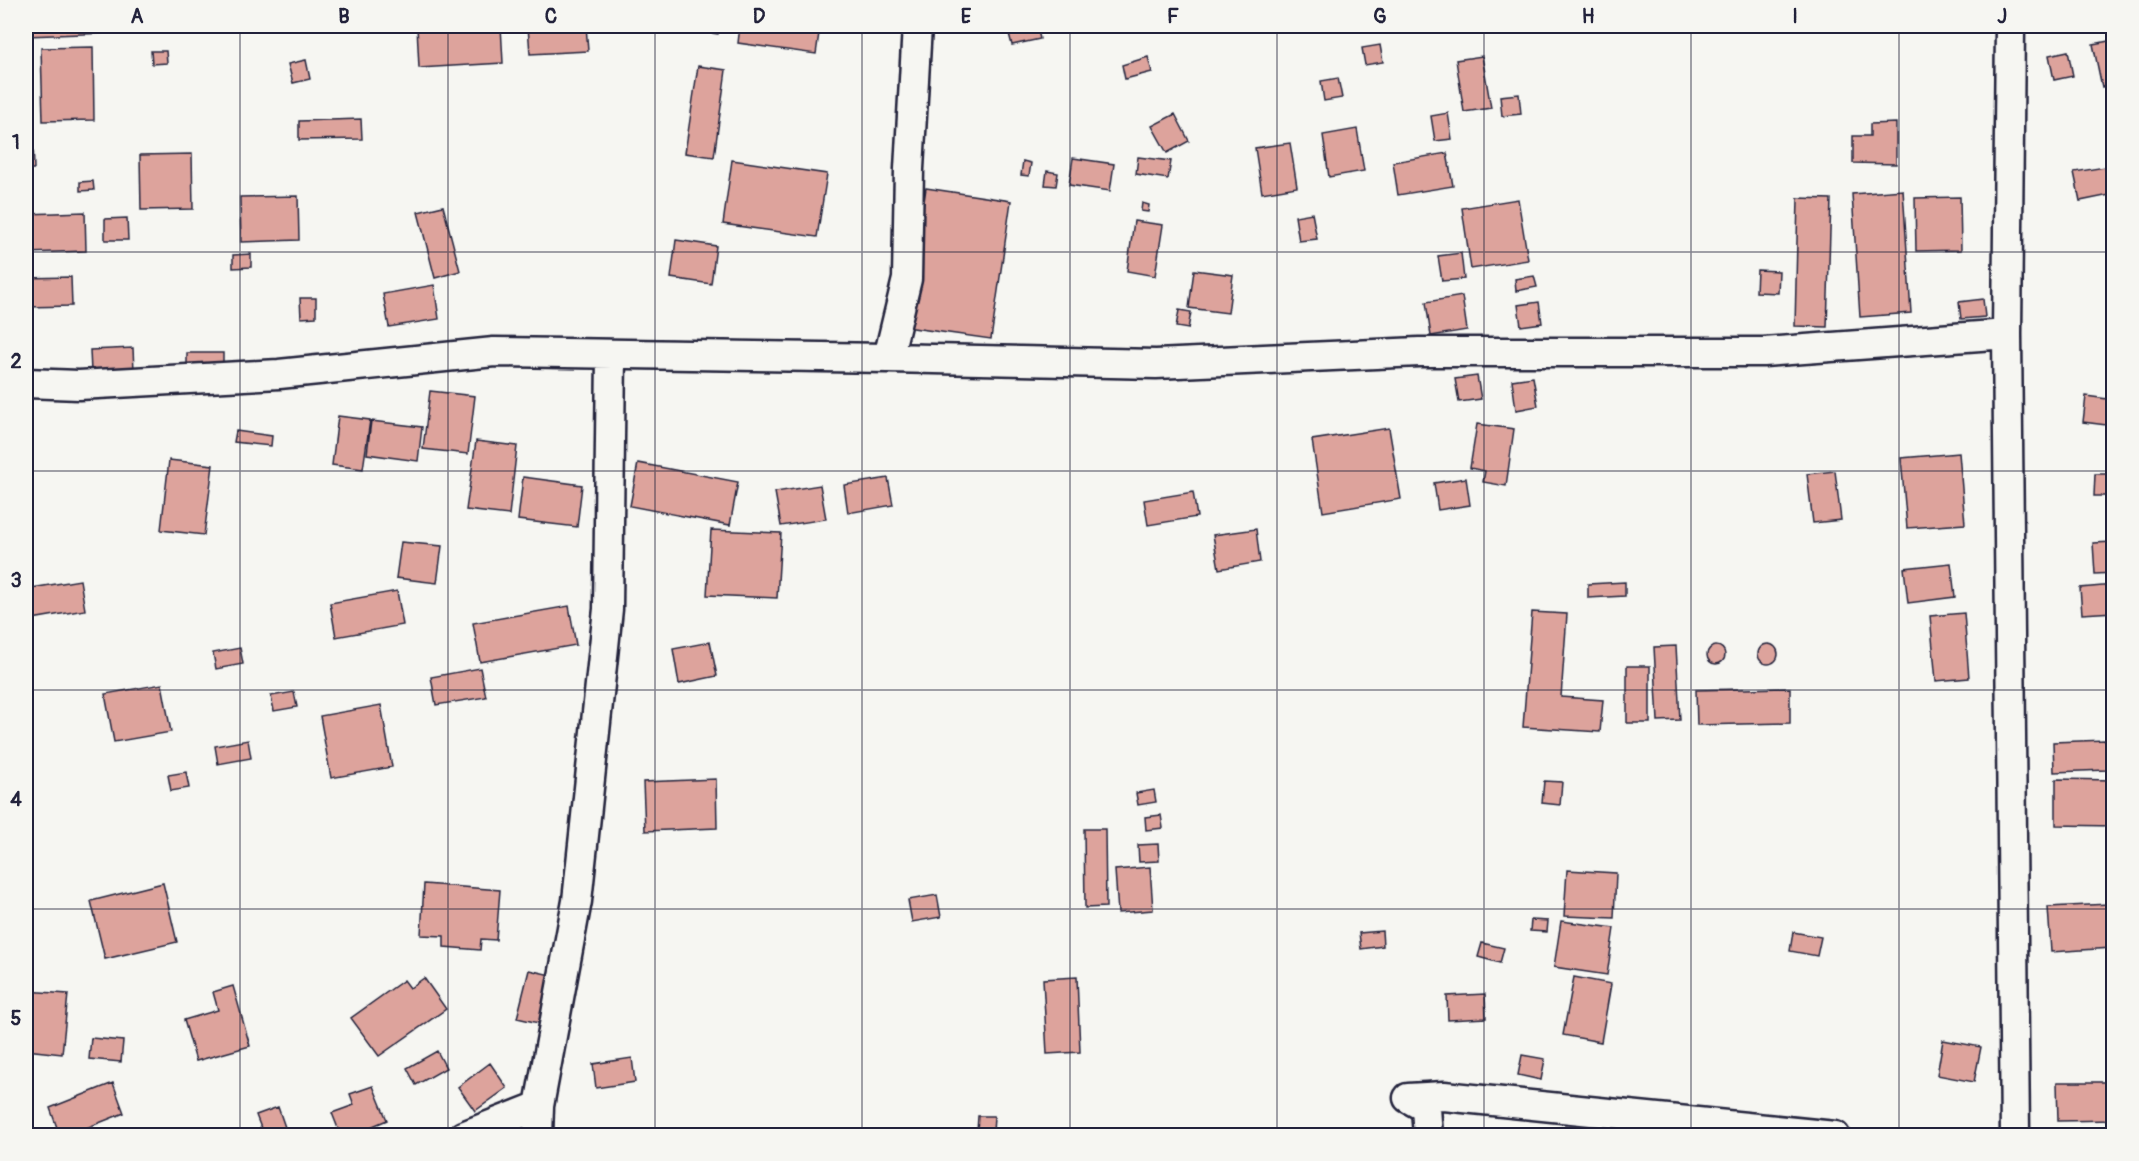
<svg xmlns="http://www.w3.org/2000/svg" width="2139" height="1161" font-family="Pangolin,sans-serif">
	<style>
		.building { fill: #dda39c; stroke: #22223b; stroke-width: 1.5 }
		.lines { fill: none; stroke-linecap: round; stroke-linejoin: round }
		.minor-casing { stroke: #22223b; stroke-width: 33 }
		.minor { stroke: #f6f6f2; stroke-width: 28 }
		.grid { fill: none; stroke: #22223b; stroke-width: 1.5; stroke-opacity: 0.55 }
		.neatline { fill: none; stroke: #22223b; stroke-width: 2 }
		.grid-label { font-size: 20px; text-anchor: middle; font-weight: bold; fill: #22223b }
	</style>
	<rect width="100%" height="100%" fill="#f6f6f2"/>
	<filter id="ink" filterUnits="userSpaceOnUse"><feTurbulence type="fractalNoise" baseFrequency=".0167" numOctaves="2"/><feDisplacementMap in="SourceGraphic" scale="12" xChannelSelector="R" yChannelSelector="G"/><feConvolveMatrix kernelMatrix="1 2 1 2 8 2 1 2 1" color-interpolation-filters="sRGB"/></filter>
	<g filter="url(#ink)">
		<path class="building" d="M26 26H110V33L26 36Z
			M417 26H501L503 63 419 68Z
			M528 26H586L588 51 530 54Z
			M668 26H720L718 34 668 27Z
			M740 26H820L816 54 738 43Z
			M1007 26H1037L1040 39 1012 45Z
			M2114 40V84L2102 87 2093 44Z
			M1380 45 1383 62 1365 65 1362 48Z
			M93 47 94 120 43 121 41 48Z
			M151 51H166L167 63 152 64Z
			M2068 51 2073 76 2054 80 2049 55Z
			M1482 56 1491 108 1464 112 1456 60Z
			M1148 57 1152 72 1125 79 1122 65Z
			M306 60 310 79 293 83 288 64Z
			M698 66 726 70 714 157 685 153Z
			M1338 78 1342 98 1324 101 1321 81Z
			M1519 94 1521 114 1502 116 1500 96Z
			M1448 113 1452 139 1435 141 1431 116Z
			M1175 114 1189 141 1167 153 1152 126Z
			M361 119 362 139 299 140V121Z
			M1896 123V164L1853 163V136H1870V124Z
			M1357 129 1364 171 1329 177 1323 135Z
			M26 141H33L34 169H26Z
			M1290 143 1297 187 1262 193 1255 148Z
			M1447 153 1453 186 1398 195 1393 162Z
			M192 154 193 209 141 210 140 155Z
			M1138 157 1171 161 1168 179 1136 174Z
			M1073 158 1114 164 1110 191 1069 185Z
			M732 160 827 174 817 237 723 224Z
			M1023 161 1031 163 1029 176 1021 175Z
			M2105 167 2110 195 2080 201 2074 172Z
			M1047 171 1058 173 1056 186 1045 185Z
			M93 181 94 190 80 191V182Z
			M926 188 1011 201 991 339 906 327Z
			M1903 190 1911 313 1860 317 1852 194Z
			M298 196 299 240 241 242 240 197Z
			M1960 197 1961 250 1916 251 1915 198Z
			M1798 198 1831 199 1827 327 1795 326Z
			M1518 199 1528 260 1471 269 1462 208Z
			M1142 203 1149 205 1148 212 1141 211Z
			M443 206 460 271 435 278 418 212Z
			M85 212 86 251 26 253V214Z
			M1312 213 1317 239 1299 241 1295 216Z
			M127 218 128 240H105V219Z
			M1134 221 1163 225 1155 276 1127 271Z
			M676 240 716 246 711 284 671 278Z
			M1461 253 1464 279 1442 281 1438 256Z
			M251 254V267L233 268V255Z
			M1194 270 1233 275 1228 313 1189 308Z
			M1757 270 1779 271 1778 293 1756 292Z
			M1534 276 1537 287 1516 291 1515 279Z
			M71 277 72 306 26 307V278Z
			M434 285 439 319 389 327 383 294Z
			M1462 296 1467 330 1431 336 1426 302Z
			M300 298H316V317L301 318Z
			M1983 299 1985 317 1961 319 1959 302Z
			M1539 302 1542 323 1521 326 1518 305Z
			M1179 310 1191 312 1188 329 1176 327Z
			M133 348 134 371 91 372 90 350Z
			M187 353H223V366L187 367Z
			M1477 376 1481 399 1459 402 1455 379Z
			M1533 377 1538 406 1516 410 1512 380Z
			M430 391 475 396 468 454 423 449Z
			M2086 396 2114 400V426L2083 422Z
			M338 416 370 420 363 469 332 465Z
			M371 421 422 427 418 461 367 454Z
			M1477 424 1514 429 1506 486 1483 482 1485 471 1470 468Z
			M1389 428 1401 499 1323 512 1312 440Z
			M236 431 272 436 271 446 234 442Z
			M476 441 517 446 509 515 466 510Z
			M1959 453 1965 524 1907 528 1901 458Z
			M169 460 213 465 204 535 161 530Z
			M638 463 738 482 730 525 630 506Z
			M1835 471 1841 520 1813 523 1807 474Z
			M2095 474H2114V496H2094Z
			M523 477 582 485 577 527 518 520Z
			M888 478 893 505 848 513 844 485Z
			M1466 478 1470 505 1438 510 1434 483Z
			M820 485 826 519 781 526 775 492Z
			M1193 492 1197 517 1148 525 1144 500Z
			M1256 529 1260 562 1219 569 1213 535Z
			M711 530 781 533 777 598 707 595Z
			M401 542 442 546 437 583 396 578Z
			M2114 542V573L2095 574 2093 543Z
			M1951 563 1955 597 1908 603 1904 568Z
			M80 580 85 610 26 620V589Z
			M1625 582V596L1588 598V584Z
			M2114 585V612L2082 614 2080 588Z
			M397 591 403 625 336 637 330 603Z
			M569 606 576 645 480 662 473 623Z
			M1532 612 1567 614 1561 697 1603 700 1600 732 1523 727Z
			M1964 613 1969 678 1936 681 1930 616Z
			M710 642 717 676 679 684 673 649Z
			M1758 654a10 10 0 1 1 20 0a10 10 0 1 1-20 0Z
			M1707 655a9 9 0 1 1 18 0a9 9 0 1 1-18 0Z
			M1676 646 1680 720 1658 721 1654 647Z
			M240 648 243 664 216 669 213 653Z
			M1627 666H1650V723H1627Z
			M480 668 486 697 436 705 431 677Z
			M162 684 171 732 114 742 105 694Z
			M1790 688V723L1697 725 1696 690Z
			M294 692 297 707 274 711 271 696Z
			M381 705 392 767 331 778 320 716Z
			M248 740 251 758 218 764 215 746Z
			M2106 740 2107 770 2054 772 2053 742Z
			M186 772 189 788 171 791 168 775Z
			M716 779 717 828 645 831 643 782Z
			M2056 779 2114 780V826L2056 825Z
			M1544 781 1562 782 1560 805 1542 803Z
			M1154 790 1156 802 1138 805 1136 793Z
			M1161 815 1163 828 1146 830 1145 817Z
			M1084 829H1105L1106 907 1085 908Z
			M1158 844 1159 861 1139 862 1138 845Z
			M1150 867 1153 910 1118 913 1115 870Z
			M1567 870 1616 873 1614 918 1564 916Z
			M163 883 177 942 105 959 91 901Z
			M424 884 500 890 496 940 481 939 480 950 444 947V936L421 935Z
			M937 895 941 917 912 922 908 900Z
			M2109 904 2112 948 2051 952 2048 907Z
			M1531 920 1548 921 1547 932 1530 931Z
			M1561 921 1614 928 1607 975 1554 967Z
			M1382 931 1383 946 1361 949 1359 933Z
			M1793 932 1821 937 1817 956 1790 951Z
			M1482 943 1504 948 1500 963 1478 957Z
			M529 970 551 975 539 1023 517 1018Z
			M1077 977 1080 1052 1047 1054 1043 979Z
			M1574 977 1611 984 1601 1042 1563 1035Z
			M424 978 446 1009 379 1056 351 1018 404 980 410 988Z
			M233 986 250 1046 196 1061 184 1020 218 1010 213 992Z
			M26 991 68 994 62 1054 26 1050Z
			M1485 994 1486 1018 1448 1020 1447 996Z
			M91 1038 123 1041 121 1062 89 1059Z
			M1943 1040 1981 1047 1974 1082 1937 1075Z
			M437 1051 446 1068 416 1085 407 1068Z
			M1522 1055 1545 1059 1541 1080 1518 1075Z
			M632 1058 635 1082 596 1088 593 1064Z
			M490 1063 507 1088 475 1111 458 1087Z
			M2057 1082H2114V1120L2058 1121Z
			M113 1083 124 1113 66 1136H60L50 1108Z
			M373 1086 387 1120 349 1136H341L332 1113 354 1105 350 1094Z
			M278 1107 288 1136H264L256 1115Z
			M978 1116H994L993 1133 977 1132Z"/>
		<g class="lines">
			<defs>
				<path id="minor" d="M2010 26 2007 334 2015 1136
					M888 358 907 279 909 169 917 26
					M26 383 79 385 279 374 494 352 888 358 1156 364 1419 352H1764L2007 334
					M539 1106 577 901 608 609 611 355
					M463 1136 539 1106 538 1136
					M1428 1136 1426 1108 1408 1098 1444 1096 1835 1136"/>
			</defs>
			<use href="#minor" class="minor-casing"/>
			<use href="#minor" class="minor"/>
		</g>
	</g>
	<path class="grid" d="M240 26V1136M448 26V1136M655 26V1136M862 26V1136M1070 26V1136M1277 26V1136M1484 26V1136M1691 26V1136M1899 26V1136M26 252H2114M26 471H2114M26 690H2114M26 909H2114"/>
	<rect width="2139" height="1161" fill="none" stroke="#f6f6f2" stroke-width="66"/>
	<rect x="33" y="33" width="2073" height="1095" class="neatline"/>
	<g class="grid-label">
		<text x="137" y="23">A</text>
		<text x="344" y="23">B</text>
		<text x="551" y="23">C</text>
		<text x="759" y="23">D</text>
		<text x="966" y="23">E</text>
		<text x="1173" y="23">F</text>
		<text x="1380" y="23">G</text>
		<text x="1588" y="23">H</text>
		<text x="1795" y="23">I</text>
		<text x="2002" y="23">J</text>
		<text x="16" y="149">1</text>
		<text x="16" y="368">2</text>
		<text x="16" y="587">3</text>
		<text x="16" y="806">4</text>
		<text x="16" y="1025">5</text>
	</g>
</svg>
